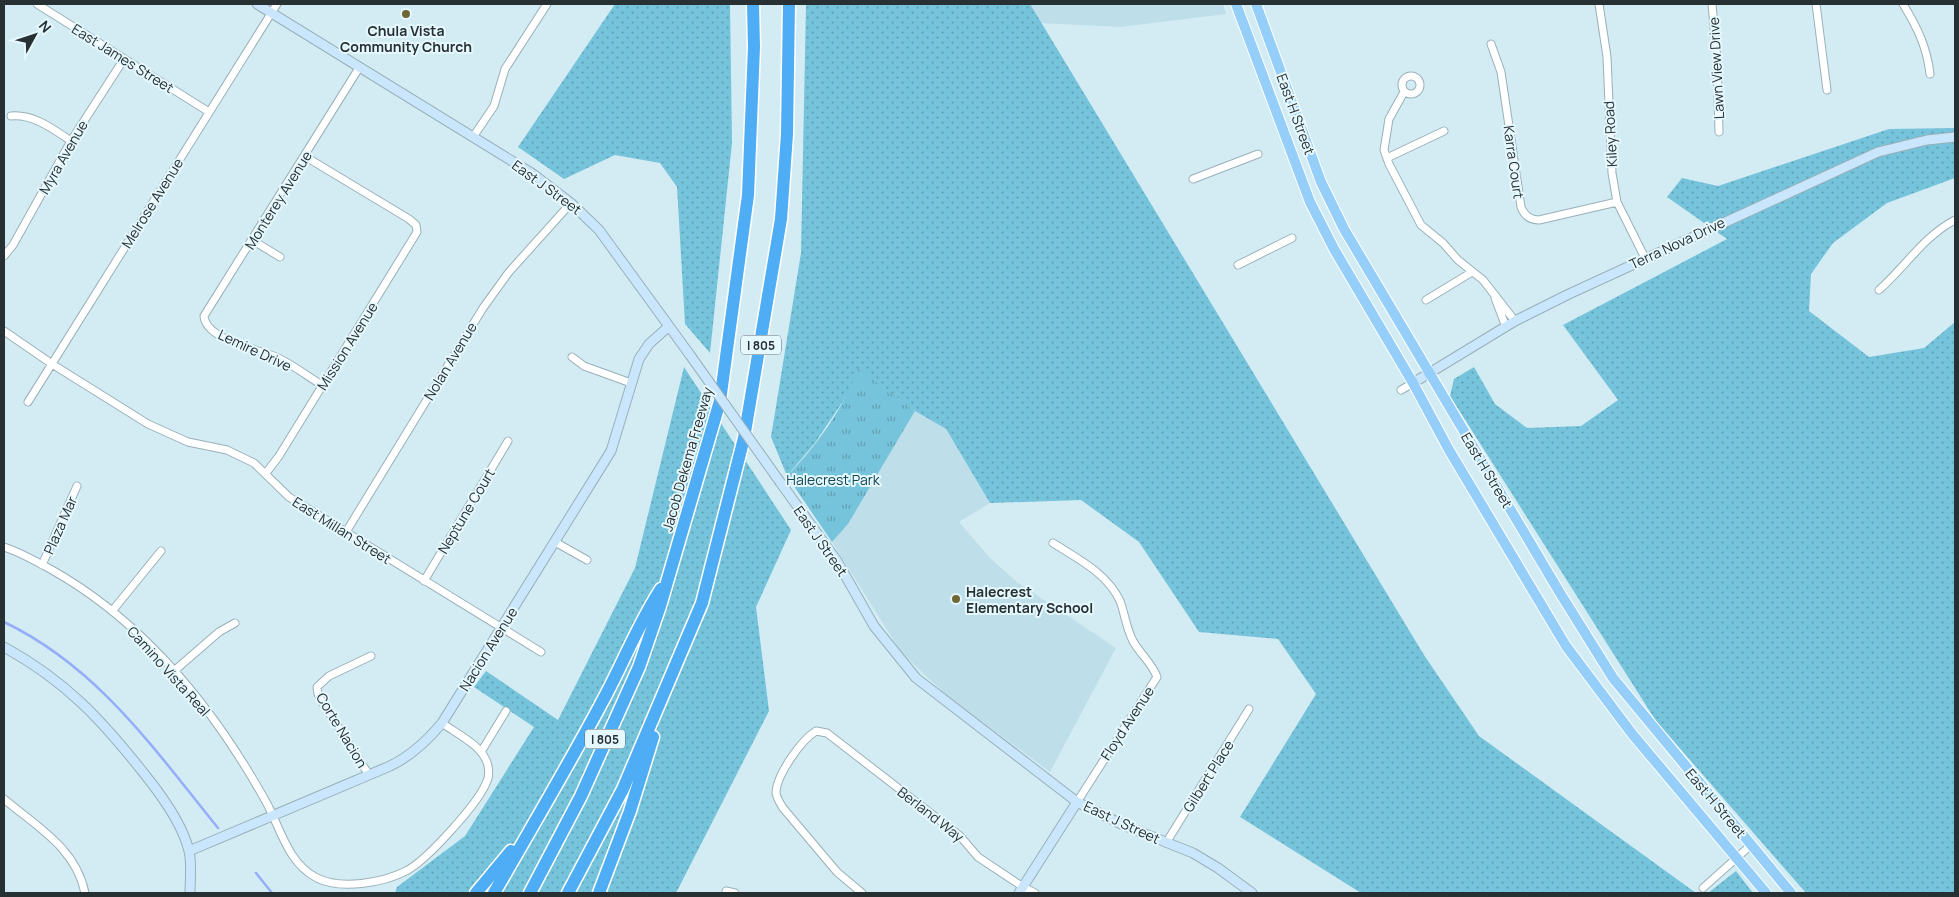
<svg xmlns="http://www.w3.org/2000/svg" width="1959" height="897" font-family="Manrope,sans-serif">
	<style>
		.built { fill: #bedee9 }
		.grass { fill: url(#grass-dots) }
		.park { fill: url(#park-tufts) }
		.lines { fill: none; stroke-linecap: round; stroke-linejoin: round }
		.stream { stroke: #94aef9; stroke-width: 2.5 }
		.street-casing { stroke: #99b0b8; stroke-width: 9 }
		.secondary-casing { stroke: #99b0b8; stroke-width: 11 }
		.primary-casing { stroke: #fff; stroke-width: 12 }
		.highway-casing { stroke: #fff; stroke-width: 15 }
		.street { stroke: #fff; stroke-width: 7 }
		.secondary { stroke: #cae6fc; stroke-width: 9 }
		.primary { stroke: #95cef9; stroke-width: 10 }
		.highway { stroke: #4eadf5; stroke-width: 12 }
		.secondary-bridge-casing { stroke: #99b0b8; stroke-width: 11; stroke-linecap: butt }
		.secondary-bridge { stroke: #cae6fc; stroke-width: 9 }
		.poi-dot { fill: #716734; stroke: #e5f8fe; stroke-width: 2 }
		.labels { text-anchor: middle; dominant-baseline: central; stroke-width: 4; stroke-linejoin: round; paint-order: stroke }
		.shield { fill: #e5f8fe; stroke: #606c70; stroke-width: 1 }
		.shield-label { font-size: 12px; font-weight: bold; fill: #273033 }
		.poi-label { font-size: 14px; font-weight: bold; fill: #273033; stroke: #e5f8fe }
		.street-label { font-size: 14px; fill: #273033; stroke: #e5f8fe }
		.park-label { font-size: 14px; fill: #144654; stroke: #e5f8fe }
	</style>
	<defs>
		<pattern id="grass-dots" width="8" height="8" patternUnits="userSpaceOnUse" patternTransform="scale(1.25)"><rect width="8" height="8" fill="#76c4dc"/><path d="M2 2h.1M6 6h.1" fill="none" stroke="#61a0b3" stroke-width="1.8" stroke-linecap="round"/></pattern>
		<pattern id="park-tufts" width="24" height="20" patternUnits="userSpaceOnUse" patternTransform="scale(1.25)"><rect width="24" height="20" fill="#76c4dc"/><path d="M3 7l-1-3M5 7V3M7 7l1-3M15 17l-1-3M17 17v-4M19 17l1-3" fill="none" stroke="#61a0b3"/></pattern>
	</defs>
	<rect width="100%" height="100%" fill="#d3ecf4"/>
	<path class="built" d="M1030 4H1223L1226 14 1120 27 1041 23Z
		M915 411 946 429 990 503 959 522 990 558 1017 582 1116 648 1050 772 945 694 901 652 832 542 848 524Z"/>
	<path class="grass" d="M615 4H730L732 143 710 353 685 324 677 187 660 163 615 155 564 179 518 147Z
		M806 4H1030L1424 655 1479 736 1696 893H1361L1240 817 1316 694 1278 639 1199 632 1139 542 1081 500 990 503 946 429 915 411 858 369 852 388 815 443 787 476 771 437 801 253Z
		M1955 128V178L1887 203 1833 243 1811 274 1809 311 1869 357 1924 348 1955 322V893H1806L1656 721 1450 396 1454 379 1474 367 1495 404 1527 428 1581 426 1618 400 1563 325 1727 239 1667 197 1682 178 1718 186 1889 129Z
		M684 367 791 530 756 607 769 711 676 893H395L397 887 465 836 534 727 474 687 486 671 558 720 635 568Z
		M1736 871 1753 893H1708Z"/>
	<path class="park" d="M858 368 915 411 848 524 832 542 787 476C815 448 846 405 858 368Z"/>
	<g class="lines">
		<path class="stream" d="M4 622C98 667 154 749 218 828
			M256 873 272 893"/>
		<defs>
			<path id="street" d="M37 4 209 112
				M1599 4 1607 57 1612 173 1617 202 1645 258
				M1712 4 1717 60 1719 132
				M1816 4 1827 90
				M1903 4C1917 27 1927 47 1930 74
				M1491 44 1501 72 1521 207C1524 215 1530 220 1539 220L1617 202
				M1402 85a9 9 0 1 1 18 0a9 9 0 1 1-18 0Z
				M1404 92 1389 119 1384 150 1389 164 1421 225 1443 243 1458 260 1483 280 1515 321
				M11 116C34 114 53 129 71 141
				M473 137 494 106 505 69 547 4
				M1387 158 1444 131
				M1193 179 1258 154
				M252 240 280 257
				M4 256 13 245 71 141 124 59
				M1238 265 1292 238
				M1879 290C1905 267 1924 236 1955 220
				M1495 298 1506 327
				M1426 300 1472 272
				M4 331 52 364 148 424 188 442 227 450 254 463 289 497 541 652
				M572 357 584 366 631 383
				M322 385C307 376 292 364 276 357 257 349 206 340 204 316L359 68
				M1401 390 1413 383
				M28 402 277 4
				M266 473 279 456 417 232 416 225 409 219 306 157
				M346 532 483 308 509 272 571 203
				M555 542 587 560
				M1053 543C1078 559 1107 573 1120 601 1125 614 1126 628 1133 641 1140 654 1152 663 1157 677L1077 802
				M4 547C20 552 37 562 52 570 144 622 214 709 265 800 280 826 287 863 317 878 341 890 382 883 406 871 426 861 479 803 487 781 489 778 489 770 488 766 484 746 457 734 442 723
				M42 565 77 486
				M424 581 508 441
				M113 610 161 551
				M174 671 219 632 235 623
				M481 752 506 711
				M369 775 321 700 318 694 317 687 329 676 371 656
				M4 799C37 827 76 848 85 893
				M1166 843 1249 709
				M1703 888 1751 845
				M726 891 735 893
				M862 893 837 872 783 808C780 803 777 799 776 793 776 776 801 740 816 731L827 733 960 836 978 857 1023 887 1035 893"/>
			<path id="secondary" d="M257 4 533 174 571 203 599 230 690 355
				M1413 383 1515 321 1569 294 1878 152 1927 140 1955 137
				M780 482 837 561 874 626 916 678 1077 802 1123 825 1193 853 1218 868 1252 893
				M4 647C66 681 102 720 146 776 162 796 183 826 189 851 192 864 190 880 190 893
				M189 851 390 766C411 756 427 741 442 723L611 451 639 359 649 344 668 327
				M1019 893 1077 802"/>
			<path id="primary" d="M1236 4 1310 202 1334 249 1413 383 1449 450 1566 646 1633 735 1766 893
				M1256 4 1321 182 1344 229 1560 593 1613 678 1791 893"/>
			<path id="highway" d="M476 893 511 851
				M494 893C530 830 567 768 601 704 622 666 638 624 661 589
				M530 893 581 796 639 667 660 606 720 401 748 195 754 47 753 4
				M568 893 623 789 702 603 744 438 781 219 787 134 789 4
				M599 893 630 811 653 737"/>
		</defs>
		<use href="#street" class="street-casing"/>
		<use href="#secondary" class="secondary-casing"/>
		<use href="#primary" class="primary-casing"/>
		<use href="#highway" class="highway-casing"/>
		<use href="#street" class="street"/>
		<use href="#secondary" class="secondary"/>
		<use href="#primary" class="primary"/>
		<use href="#highway" class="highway"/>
		<defs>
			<path id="secondary-bridge" d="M690 355 780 482"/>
		</defs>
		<use href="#secondary-bridge" class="secondary-bridge-casing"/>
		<use href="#secondary-bridge" class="secondary-bridge"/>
	</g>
	<g class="poi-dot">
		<circle cx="406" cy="14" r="5"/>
		<circle cx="956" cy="599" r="5"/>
	</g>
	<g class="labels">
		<g class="shield">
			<rect x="741" y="335.5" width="40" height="19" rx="4"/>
			<rect x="585" y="729.5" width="40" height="19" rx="4"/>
		</g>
		<g class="shield-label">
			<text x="761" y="345">I 805</text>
			<text x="605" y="739">I 805</text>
		</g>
		<g class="poi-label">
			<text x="406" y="30">Chula Vista<tspan x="406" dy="16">Community Church</tspan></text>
			<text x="966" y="591" text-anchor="start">Halecrest<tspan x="966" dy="16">Elementary School</tspan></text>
		</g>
		<g class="street-label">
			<text transform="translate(123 58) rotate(32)">East James Street</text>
			<text transform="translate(1716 68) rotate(-93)">Lawn View Drive</text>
			<text transform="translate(1296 114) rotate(70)">East H Street</text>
			<text transform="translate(1610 134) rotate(-93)">Kiley Road</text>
			<text transform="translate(63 157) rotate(-60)">Myra Avenue</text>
			<text transform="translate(1514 162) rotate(82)">Karra Court</text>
			<text transform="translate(547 187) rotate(36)">East J Street</text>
			<text transform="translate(278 200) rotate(-58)">Monterey Avenue</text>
			<text transform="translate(152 203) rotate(-58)">Melrose Avenue</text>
			<text transform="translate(1677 243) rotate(-25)">Terra Nova Drive</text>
			<text transform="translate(347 346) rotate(-58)">Mission Avenue</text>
			<text transform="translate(255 350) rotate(25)">Lemire Drive</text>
			<text transform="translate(450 361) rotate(-59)">Nolan Avenue</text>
			<text transform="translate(687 459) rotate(-74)">Jacob Dekema Freeway</text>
			<text transform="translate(1487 470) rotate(59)">East H Street</text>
			<text transform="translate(466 511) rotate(-59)">Neptune Court</text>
			<text transform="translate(60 525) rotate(-66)">Plaza Mar</text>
			<text transform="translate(342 530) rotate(32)">East Millan Street</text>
			<text transform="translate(821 541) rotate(55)">East J Street</text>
			<text transform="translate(488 649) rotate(-58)">Nacion Avenue</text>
			<text transform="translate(169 671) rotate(48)">Camino Vista Real</text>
			<text transform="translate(1127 723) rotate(-57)">Floyd Avenue</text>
			<text transform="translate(342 730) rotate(59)">Corte Nacion</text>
			<text transform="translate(1208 776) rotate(-58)">Gilbert Place</text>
			<text transform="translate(1716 803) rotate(50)">East H Street</text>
			<text transform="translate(931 814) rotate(38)">Berland Way</text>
			<text transform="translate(1122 822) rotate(25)">East J Street</text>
		</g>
		<g class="park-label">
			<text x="833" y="479">Halecrest Park</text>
		</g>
	</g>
	<rect width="1959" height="897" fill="none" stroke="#273033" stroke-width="10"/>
	<g transform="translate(35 35) rotate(50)" stroke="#e5f8fe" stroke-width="4" paint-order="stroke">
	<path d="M0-4L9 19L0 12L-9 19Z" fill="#273033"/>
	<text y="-8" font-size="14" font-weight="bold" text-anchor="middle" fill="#273033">N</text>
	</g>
</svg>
